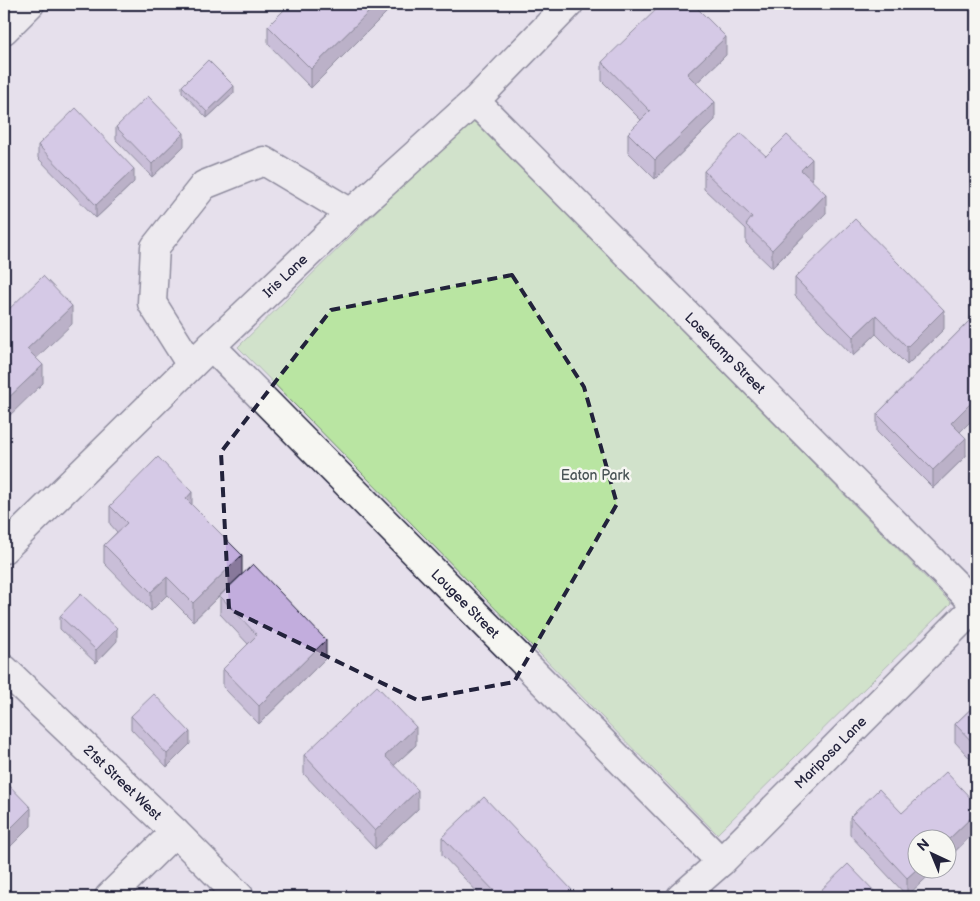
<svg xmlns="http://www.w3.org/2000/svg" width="980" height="901" font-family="'Balsamiq Sans',sans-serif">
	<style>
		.green { fill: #b9e5a2; stroke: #6e846e }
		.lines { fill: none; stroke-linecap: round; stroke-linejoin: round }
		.minor-casing { stroke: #22223b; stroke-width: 31 }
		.minor { stroke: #f6f6f2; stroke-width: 28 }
		.wall { fill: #a795be; stroke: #22223b }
		.shaded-wall { fill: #88799b; stroke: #22223b }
		.building { fill: #c2addd; stroke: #22223b }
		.marked { fill: none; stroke: #22223b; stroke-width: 4; stroke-dasharray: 10 6; stroke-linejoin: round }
		.labels { text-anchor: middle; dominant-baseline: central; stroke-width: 5; stroke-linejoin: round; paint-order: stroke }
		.street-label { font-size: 14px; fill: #22223b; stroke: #f6f6f2 }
		.park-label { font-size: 14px; fill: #485355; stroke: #f6f6f2 }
	</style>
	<rect width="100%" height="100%" fill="#e6e0ec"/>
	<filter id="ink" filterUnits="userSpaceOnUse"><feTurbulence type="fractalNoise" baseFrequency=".02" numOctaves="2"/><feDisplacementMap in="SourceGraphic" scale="10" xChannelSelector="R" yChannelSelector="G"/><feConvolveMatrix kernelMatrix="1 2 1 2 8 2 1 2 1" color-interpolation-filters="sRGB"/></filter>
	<g filter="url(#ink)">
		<path class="green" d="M472 117 951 603 717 834 238 347Z"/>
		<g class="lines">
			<defs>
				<g id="minor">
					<path d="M4 30 30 4"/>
					<path id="s1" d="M475 101 976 605"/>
					<path id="s2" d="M211 346 721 862"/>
					<path d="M191 365 152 303 155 247 204 185 264 161 351 213"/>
					<path id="s3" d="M4 549 211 346 351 213 475 101 569 4"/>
					<path id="s4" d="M4 669 175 832 240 897"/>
					<path d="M109 897 175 832"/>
					<path id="s5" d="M681 897 721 862 976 606"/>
				</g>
			</defs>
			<use href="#minor" class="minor-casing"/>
			<use href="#minor" class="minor"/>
		</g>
		<path class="wall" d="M395 4 311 88 268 44V26Z
			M726 55 696 83 715 120 655 179 628 152V133L641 120 602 81V62Z
			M182 86 234 93 207 118 182 92Z
			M116 127 184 146 152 177 116 140Z
			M38 145 134 182 96 218 38 158Z
			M766 156 812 178 811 179 826 213 772 268 746 243V229L704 189V171Z
			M795 278 944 329 907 365 876 334 853 356 795 296Z
			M976 314V416L960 432 966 456 933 488 877 432V414Z
			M192 505 242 574 193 621 167 595 151 611 104 563V545L117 532 110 524V506Z
			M220 596 326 658 259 724 223 687V669L248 644 220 614Z
			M60 616 117 641 96 663 60 629Z
			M976 704V765L955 742V724Z
			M131 716 190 744 167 767 131 729Z
			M416 745 394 765 418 809 375 849 304 774V755Z
			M976 804V831L948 858V838L907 896 850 835V817L902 813Z
			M442 837 572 897H482L442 855Z"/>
		<path class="shaded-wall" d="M377 4H395L311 88V69Z
			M726 37V55L687 92V74Z
			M234 86V93L207 118V112Z
			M715 102V120L655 179V160Z
			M184 133V146L152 177V164Z
			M812 159V178L801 188V170Z
			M134 169V182L96 218V205Z
			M826 194V213L772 268V250Z
			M72 306V324L27 367V349Z
			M944 310V329L907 365V347Z
			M876 315V334L853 356V337Z
			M43 365V383L4 421V402Z
			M976 398V416L951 441V423Z
			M966 438V456L933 488V470Z
			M192 492V511L186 499Z
			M242 555V574L193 621V603Z
			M167 577V595L151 611V592Z
			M117 628V641L96 663V650Z
			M326 640V658L259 724V706Z
			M416 727V745L385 774V756Z
			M190 732V744L167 767V754Z
			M418 790V809L375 849V831Z
			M31 808V826L4 853V835Z
			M976 813V831L948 858V840Z
			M918 868H937L907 896V878Z
			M572 890V897H565Z"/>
		<path class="building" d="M290 4H377L311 69 268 26Z
			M662 4H693L726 37 687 74 715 102 655 160 628 133 650 111 602 62Z
			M208 60 234 86 207 112 182 86Z
			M148 96 184 133 152 164 116 127Z
			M76 108 134 169 96 205 38 145Z
			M741 133 766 156 787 135 812 159 801 170 826 194 772 250 746 225 752 217 704 171Z
			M855 219 944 310 907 347 876 315 853 337 795 278Z
			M43 276 72 306 27 349 43 365 4 402V314Z
			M976 314V398L951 423 966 438 933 470 877 414Z
			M158 457 192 492 186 499 242 555 193 603 167 577 151 592 104 545 127 523 110 506Z
			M253 564 326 640 259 706 223 669 257 635 220 596Z
			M81 594 117 628 96 650 60 616Z
			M377 686 416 727 385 756 418 790 375 831 304 755Z
			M154 694 190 732 167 754 131 716Z
			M976 704V746L955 724Z
			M946 772 976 804V813L948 840V838H918V868L907 878 850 817 879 789 902 813Z
			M4 780 31 808 4 835Z
			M484 797 572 890 565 897H500L442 837Z
			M848 864 880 897H814Z"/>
	</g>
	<path d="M0 0H980V901H0ZM512 275 584 387 617 504 514 682 417 700 229 609 221 452 331 310Z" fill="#e6e0ec" fill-opacity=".55" fill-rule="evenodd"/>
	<path class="marked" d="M512 275 584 387 617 504 514 682 417 700 229 609 221 452 331 310Z"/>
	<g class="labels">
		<g class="street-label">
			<text stroke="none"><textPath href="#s3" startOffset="392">Iris Lane</textPath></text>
			<text stroke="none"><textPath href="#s1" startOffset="355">Losekamp Street</textPath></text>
			<text stroke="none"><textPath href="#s2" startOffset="362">Lougee Street</textPath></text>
			<text stroke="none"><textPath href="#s5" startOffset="208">Mariposa Lane</textPath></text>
			<text stroke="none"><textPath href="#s4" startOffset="164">21st Street West</textPath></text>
		</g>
		<g class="park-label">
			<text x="595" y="475">Eaton Park</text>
		</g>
	</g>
	<rect width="980" height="901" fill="none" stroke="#f6f6f2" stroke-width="20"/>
	<rect x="10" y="10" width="960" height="881" fill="none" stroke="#22223b" stroke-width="2" filter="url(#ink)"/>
	<g transform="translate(932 854) rotate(316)"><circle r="24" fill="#f6f6f2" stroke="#a1a1a9"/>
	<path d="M0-4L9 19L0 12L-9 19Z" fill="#22223b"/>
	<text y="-8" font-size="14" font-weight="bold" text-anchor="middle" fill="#22223b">N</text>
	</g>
</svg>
